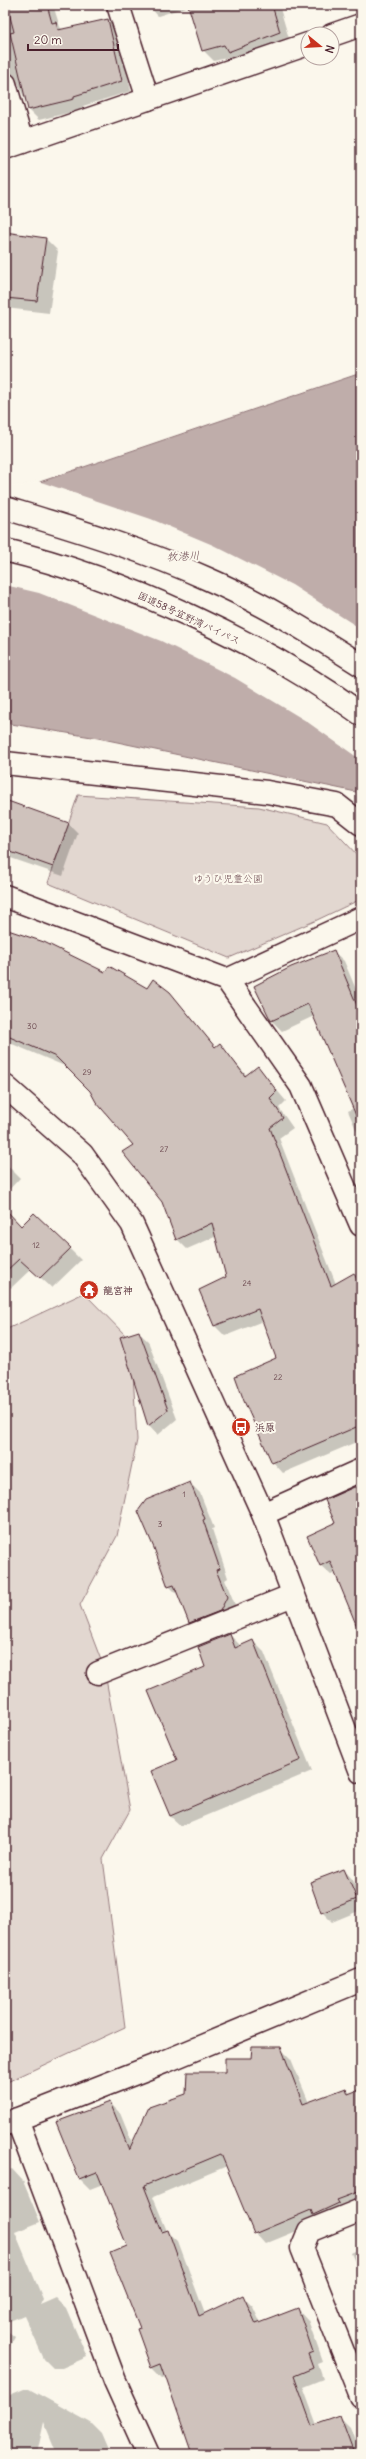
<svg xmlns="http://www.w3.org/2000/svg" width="366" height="2459" font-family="Delius,'Klee One',sans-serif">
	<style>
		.green { fill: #e2d7d0; stroke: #967b7e }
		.water { fill: #bfadaa; stroke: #907477 }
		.pier { fill: #fbf7ec }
		.shadow { fill: #0003 }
		.building { fill: #cfc2bc; stroke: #4a1f2b }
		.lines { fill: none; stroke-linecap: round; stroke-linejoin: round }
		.minor-casing { stroke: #4a1f2b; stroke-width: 25 }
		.tertiary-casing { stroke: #4a1f2b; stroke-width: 25 }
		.trunk-casing { stroke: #4a1f2b; stroke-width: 25 }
		.minor { stroke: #fbf7ec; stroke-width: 22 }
		.tertiary { stroke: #fbf7ec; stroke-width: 22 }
		.trunk { stroke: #fbf7ec; stroke-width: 22 }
		.labels { text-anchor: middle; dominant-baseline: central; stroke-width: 4; stroke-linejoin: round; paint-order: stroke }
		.number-label { font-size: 8px; fill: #6b484f }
		.street-label { font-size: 10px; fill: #4a1f2b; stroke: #fbf7ec }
		.park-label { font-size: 10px; fill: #704d54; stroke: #fbf7ec }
		.poi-label { font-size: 10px; font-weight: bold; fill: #4a1f2b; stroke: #fbf7ec; text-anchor: start }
		.water-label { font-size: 11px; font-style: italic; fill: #6d4a51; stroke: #fbf7ec }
	</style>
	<rect width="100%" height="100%" fill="#fbf7ec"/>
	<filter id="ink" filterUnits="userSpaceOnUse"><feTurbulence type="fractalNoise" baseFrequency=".025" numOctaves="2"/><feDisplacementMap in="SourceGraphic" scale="8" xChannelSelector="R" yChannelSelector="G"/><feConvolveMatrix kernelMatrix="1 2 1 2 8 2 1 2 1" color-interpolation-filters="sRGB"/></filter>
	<g filter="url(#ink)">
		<path class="green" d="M78 795 259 807 327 823 361 859V899L317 920 229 958 48 883Z
			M84 1293 131 1341 137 1440 117 1536 80 1605 104 1668 130 1810 103 1859 125 2027 5 2083V1330Z"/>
		<path class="water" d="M361 373V793L98 738 5 723V486L22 488Z"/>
		<path class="pier" d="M38 481 151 519 213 545 292 585 361 629V760L306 721 235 678 161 641 39 593 5 585V484L22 486Z"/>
		<path class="shadow" d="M5 5H53L60 27 63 30 108 20 118 30 131 91 83 106 84 109 39 120 29 110 18 83 12 81 5 87Z
			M148 5H279L290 42 239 62 234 56 214 61 203 50 189 6 158 16Z
			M5 233 46 239 58 251 49 313 5 308Z
			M5 801 68 823 78 833 63 876 5 856Z
			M5 930 106 973 148 989 170 993 216 1048 220 1045 247 1076 258 1068 286 1101 279 1108 293 1128 279 1138 336 1284 354 1275 361 1282V1440L283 1473 273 1462 277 1359 263 1321 225 1336 215 1326 228 1278 217 1236 187 1249 177 1239 163 1201 134 1145 90 1090 67 1067 5 1041Z
			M333 951 344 961 361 1001V1141L348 1111 354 1108 314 1016 282 1031 272 1021 255 986Z
			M5 1163 20 1178 5 1194Z
			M5 1210 21 1227 34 1214 81 1260 52 1288 31 1269 11 1288 5 1282Z
			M138 1332 148 1341 177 1419 158 1435 149 1425Z
			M190 1483 200 1493 214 1528 212 1529 228 1578 225 1580 236 1607 199 1632 190 1623 179 1596 169 1586Z
			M361 1483V1626L336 1573 331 1575 320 1565 336 1524 326 1500Z
			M230 1635 241 1646 253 1641 264 1652 312 1771 181 1826 170 1816 178 1761Z
			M344 1870 353 1880 361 1898V1910L332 1922 322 1912Z
			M280 2048 291 2059 309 2103 346 2089 351 2094 361 2090V2209L321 2221 265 2244 255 2233 227 2166 153 2197 167 2231 178 2241 205 2314 243 2297 253 2307 261 2324 298 2309 308 2320 323 2362 318 2364 323 2379 303 2387 317 2425 339 2417 350 2428 359 2451 353 2454H193L166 2377 162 2378 152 2368 139 2330 142 2328 128 2246 103 2184 90 2189 80 2179 110 2103 120 2113 133 2145 187 2095 252 2059Z
			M5 2162 9 2170 12 2169 23 2181 40 2222 15 2232 43 2299 40 2305 56 2298 66 2308 87 2357 62 2368H53L44 2359 24 2315 5 2323Z
			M361 2248V2276L351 2253Z
			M5 2329 15 2337 5 2355Z
			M24 2389H29L91 2423 101 2433 110 2454H57L44 2422 37 2454H5V2397Z"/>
		<path class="building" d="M7 5H47L52 23 56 22 58 30 108 19 122 81 74 96V99L28 110 10 33 14 32Z
			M188 5H272L280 32 228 52 224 45 202 51Z
			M5 232 46 238 37 301 5 298Z
			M5 800 69 823 53 867 5 850Z
			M5 929 44 942 105 972 109 966 147 988 153 979 170 992 215 1047 220 1043 245 1076 258 1066 277 1091 270 1098 283 1118 270 1128 331 1286 354 1273 361 1288V1425L272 1463 244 1401 235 1376 276 1358 258 1309 214 1326 199 1290 226 1277 212 1223 176 1240 162 1202 122 1152 133 1145 96 1102 90 1091 56 1057 5 1035Z
			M334 950 361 1015V1127L308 1004 271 1021 254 986 291 967Z
			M5 1209 21 1226 34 1213 71 1248 40 1278 19 1259 5 1272Z
			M139 1331 168 1410 148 1426 120 1337Z
			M190 1482 205 1519 203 1520 220 1569 216 1570 227 1597 220 1611 189 1623 174 1585 168 1587 154 1548 138 1511 146 1500Z
			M361 1484V1634H360L330 1561 320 1566 307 1536 335 1523 325 1500Z
			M230 1634 235 1648 253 1640 301 1760 170 1816 151 1771 177 1760 148 1691 205 1667 198 1647Z
			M344 1869 357 1899 321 1913 310 1882Z
			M252 2047H281L303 2104 346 2088 348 2094 361 2089V2191L337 2200 339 2203 313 2215 311 2210 254 2234 221 2154 144 2186 162 2232 168 2230 199 2316 243 2295 256 2324 298 2308 313 2352 308 2354 313 2368 294 2376 312 2426 340 2416 354 2454H192L161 2364 151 2368 137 2329 140 2328 110 2253 127 2246 97 2172 79 2179 56 2122 110 2102 129 2150 149 2107 186 2094 187 2072H225V2058H251Z"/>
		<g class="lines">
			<defs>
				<path id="minor" d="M118 5 148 99
					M5 84 22 142
					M5 763 267 792 337 805 361 824
					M5 896 227 980 301 1086 361 1225
					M227 980 361 918
					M263 1514 361 1470
					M98 1673 293 1595
					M17 2119 115 2381 148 2454
					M5 2124 164 2062 361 1980
					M361 2210 309 2231 302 2248 361 2397"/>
				<path id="tertiary" d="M332 35 361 25
					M5 148 308 44
					M5 1086 82 1154 132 1224 263 1514 361 1772"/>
				<path id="trunk" d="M5 508C74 529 142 549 208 579 261 602 312 634 361 665
					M5 550C122 578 264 643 361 714"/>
			</defs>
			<use href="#minor" class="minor-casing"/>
			<use href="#tertiary" class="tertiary-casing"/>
			<use href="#trunk" class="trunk-casing"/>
			<use href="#minor" class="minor"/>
			<use href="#tertiary" class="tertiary"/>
			<use href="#trunk" class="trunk"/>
		</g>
	</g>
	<defs>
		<symbol id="temple-disc" viewBox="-11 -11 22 22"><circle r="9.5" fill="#c8321e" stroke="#fbf7ec"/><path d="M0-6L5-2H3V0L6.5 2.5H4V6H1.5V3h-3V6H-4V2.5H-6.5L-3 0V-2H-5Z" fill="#fff"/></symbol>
		<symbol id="bus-disc" viewBox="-11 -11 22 22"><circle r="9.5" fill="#c8321e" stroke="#fbf7ec"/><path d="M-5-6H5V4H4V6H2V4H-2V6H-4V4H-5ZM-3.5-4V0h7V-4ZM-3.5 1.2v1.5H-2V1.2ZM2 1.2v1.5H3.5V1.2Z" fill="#fff"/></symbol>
	</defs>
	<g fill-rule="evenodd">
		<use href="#temple-disc" x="78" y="1279" width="22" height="22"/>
		<use href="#bus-disc" x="230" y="1416" width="22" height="22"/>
	</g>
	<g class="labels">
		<g class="number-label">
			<text x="32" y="1026">30</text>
			<text x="87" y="1072">29</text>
			<text x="164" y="1149">27</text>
			<text x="36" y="1245">12</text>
			<text x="247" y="1283">24</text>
			<text x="278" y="1377">22</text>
			<text x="184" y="1494">1</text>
			<text x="160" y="1524">3</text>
		</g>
		<g class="street-label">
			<text transform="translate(189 618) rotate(25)">国道58号宜野湾バイパス</text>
		</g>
		<g class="park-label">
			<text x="228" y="878">ゆうひ児童公園</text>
		</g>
		<g class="poi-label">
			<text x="103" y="1290">龍宮神</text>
			<text x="255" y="1427">浜原</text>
		</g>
		<g class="water-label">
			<text transform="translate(183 556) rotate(-3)">牧港川</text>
		</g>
	</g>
	<rect width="366" height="2459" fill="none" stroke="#fbf7ec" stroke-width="20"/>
	<rect x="10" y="10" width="346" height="2439" fill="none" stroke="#4a1f2b" stroke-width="1.5" filter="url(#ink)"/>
	<g transform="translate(320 46) rotate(108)"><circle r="19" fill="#fbf7ec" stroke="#b4a19f"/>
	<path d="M0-3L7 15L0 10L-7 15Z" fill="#c8321e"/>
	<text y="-6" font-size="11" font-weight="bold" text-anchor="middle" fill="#4a1f2b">N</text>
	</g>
	<path d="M28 44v6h90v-6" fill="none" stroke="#4a1f2b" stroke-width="2"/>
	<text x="34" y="44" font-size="12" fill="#4a1f2b" stroke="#fbf7ec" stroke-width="3" paint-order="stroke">20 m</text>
</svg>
